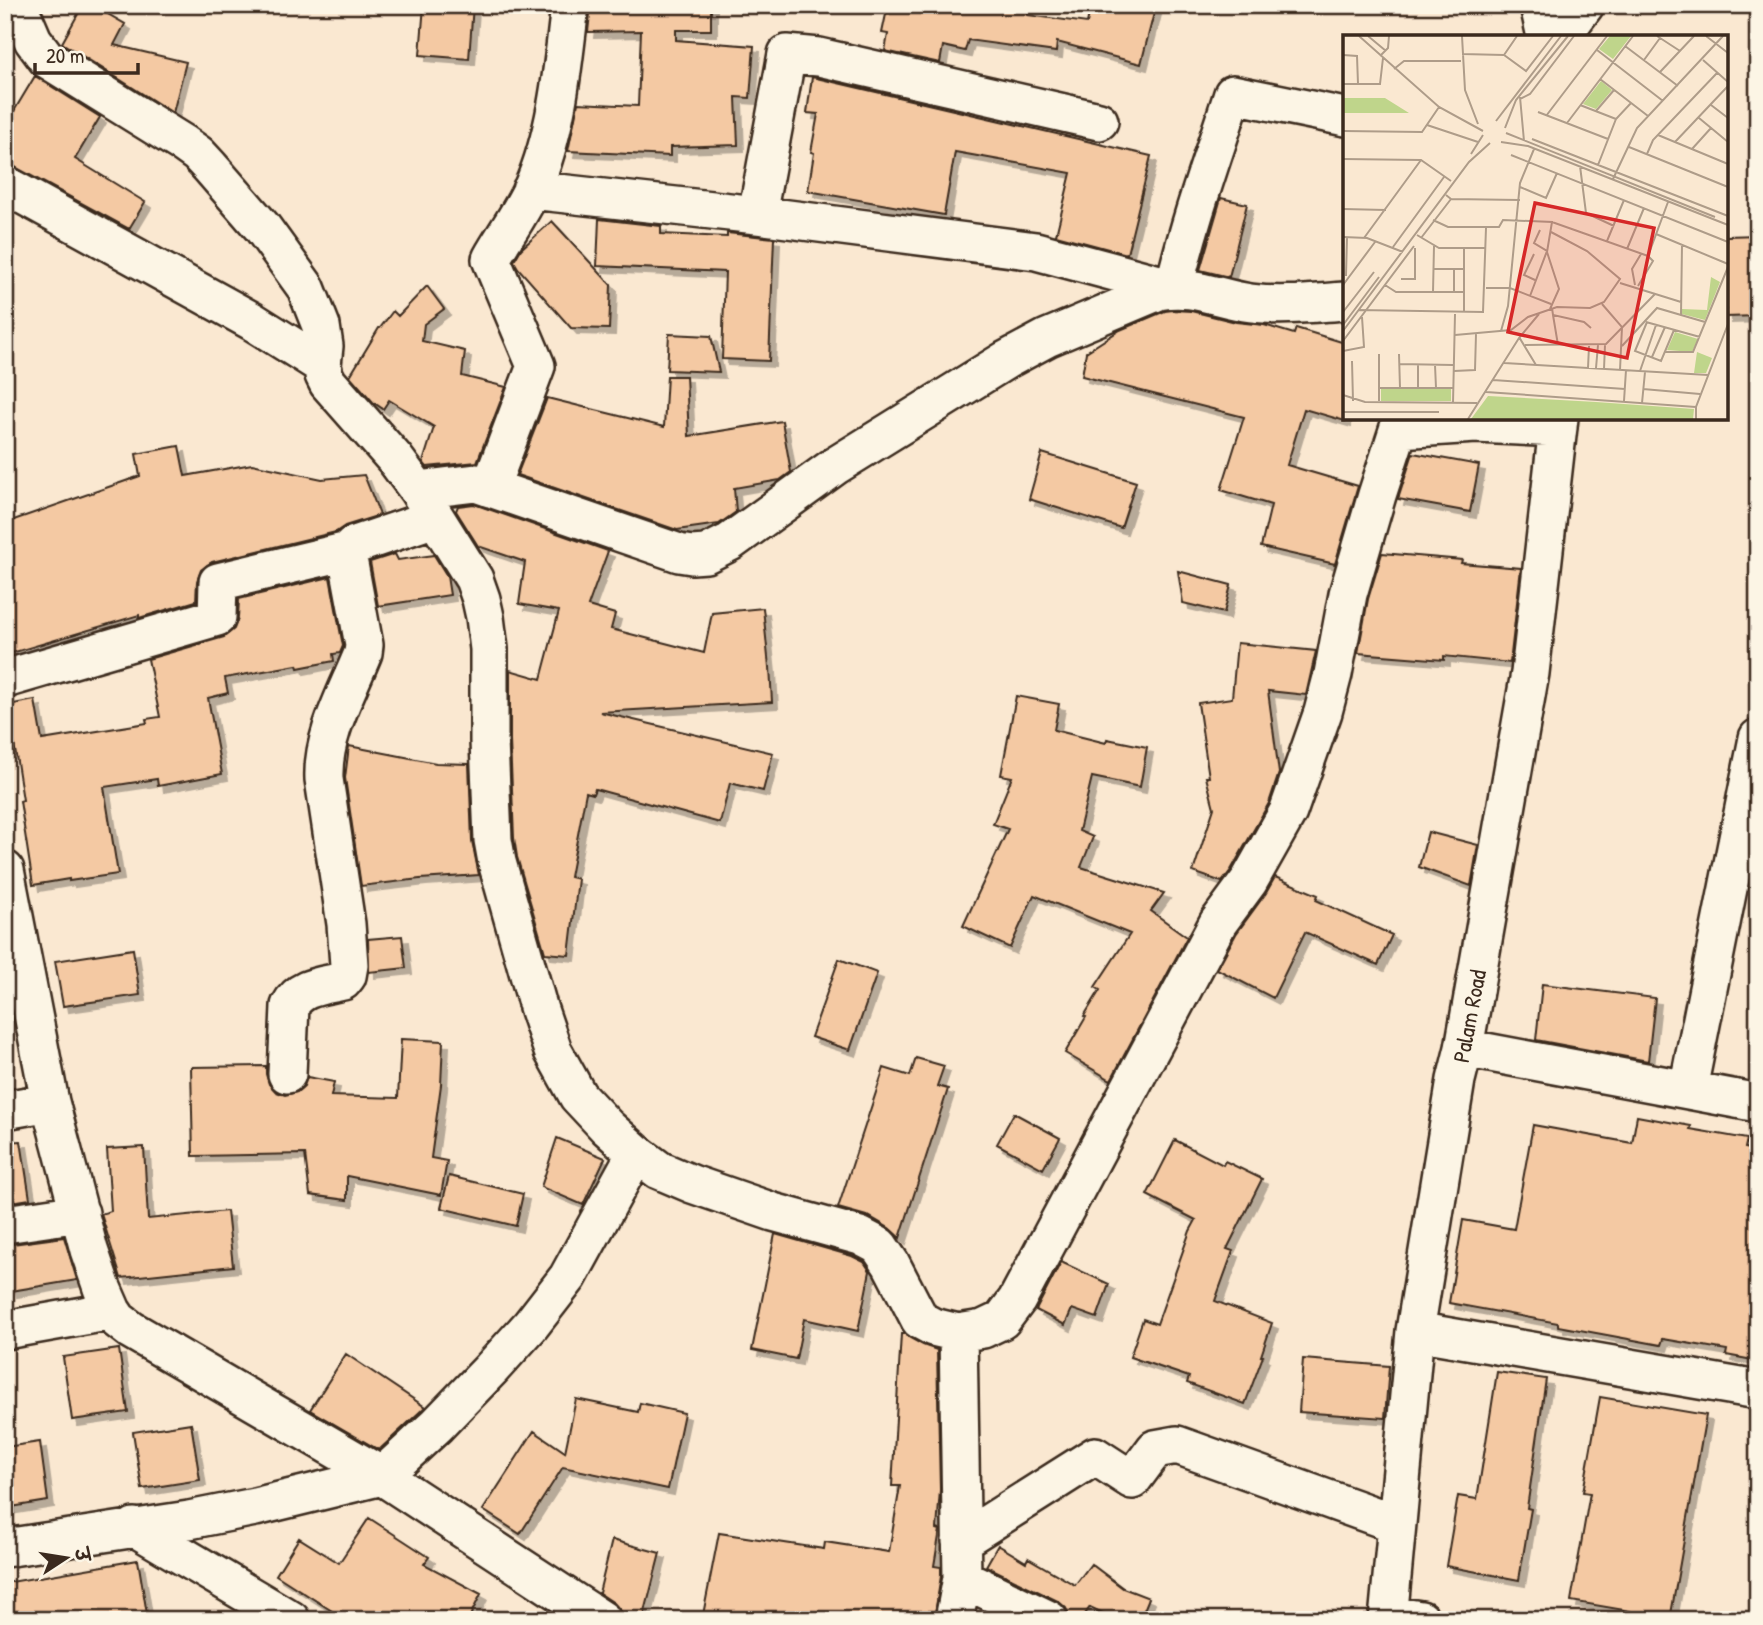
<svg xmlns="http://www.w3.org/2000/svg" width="1763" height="1625" font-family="'Patrick Hand','Playpen Sans Deva',sans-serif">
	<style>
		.building { fill: #f4c9a3; stroke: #3b2a1e; stroke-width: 2; filter: url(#shadow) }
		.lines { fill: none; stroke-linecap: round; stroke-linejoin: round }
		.minor-casing { stroke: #3b2a1e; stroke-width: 42 }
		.minor { stroke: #fcf5e5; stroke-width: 37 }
		.labels { text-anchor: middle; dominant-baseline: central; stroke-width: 6; stroke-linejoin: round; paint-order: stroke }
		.street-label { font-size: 23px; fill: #3b2a1e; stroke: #fcf5e5 }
		.inset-road { fill: none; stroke: #ae9c89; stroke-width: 2 }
		.view { fill: #d62828; fill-opacity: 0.15; stroke: #d62828; stroke-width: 3.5 }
		.inset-edge { fill: none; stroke: #3b2a1e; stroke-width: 3.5 }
	</style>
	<defs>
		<filter id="shadow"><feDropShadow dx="6" dy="6" stdDeviation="0" flood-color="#0004"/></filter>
	</defs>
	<rect width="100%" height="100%" fill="#fae8d1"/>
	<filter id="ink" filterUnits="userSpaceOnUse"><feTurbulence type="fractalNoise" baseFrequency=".0143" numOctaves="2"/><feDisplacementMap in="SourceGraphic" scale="14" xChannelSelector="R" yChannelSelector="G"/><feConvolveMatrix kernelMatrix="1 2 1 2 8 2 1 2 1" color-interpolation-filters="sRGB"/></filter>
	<g filter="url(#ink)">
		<path class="building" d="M83 5H92L125 24 114 45 186 62 173 113 62 43Z
			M424 5H473L469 59 420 55Z
			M591 5H711V30H676V40L754 46 750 98 736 97 738 145 670 147V156L568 151 578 103 638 106 641 31 588 32Z
			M888 5H1029L1027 15 1087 23 1091 5H1156L1141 64 1057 42 1056 52 968 40 965 51 943 46 940 63 885 51 888 34 882 33Z
			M35 76 100 117 75 159 145 202 129 229 15 167 5 164V126Z
			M812 77 1151 156 1127 254 1056 235 1071 173 955 152 944 215 808 191 814 153 811 152 818 114 807 113Z
			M1221 198 1247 204 1229 277 1200 270Z
			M599 219 661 226V234L727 237V233L774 238 769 361 722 359 725 272 597 266Z
			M552 221 611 285 609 329 571 328 518 268 514 261 521 249Z
			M1758 235V316L1726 317V236Z
			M427 286 444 309 424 324 422 341 465 351 462 376 506 387 477 462 427 467 423 462 434 427 389 400 383 409 373 402 350 376 379 328H380L393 311 398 316Z
			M1173 310 1191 311 1236 322 1264 325 1294 334 1296 328 1345 343V421L1304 409 1287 465 1358 486 1335 564 1261 547 1271 505 1221 490 1244 417 1082 376 1086 352 1120 330 1165 311Z
			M669 334 711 336 719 372 667 370Z
			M667 376H686L689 436 782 421 791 472 780 480 734 488 736 512 719 524 677 530 517 475 547 398 664 427Z
			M179 446 185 476 252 464 322 479 364 475 380 515 345 526 336 532 212 562 201 570 197 581 196 601 139 618V615L5 655V523L140 476 136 454Z
			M1042 453 1136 482 1121 528 1029 499Z
			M1413 453 1479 465 1470 512 1398 499Z
			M474 504 608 551 588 606 615 614 611 629 704 653 712 613 763 608 769 667H770L772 702 600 712 773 753 763 791 730 783 720 823 595 789 593 794 586 792 570 877 578 879 569 955 545 953 517 857 514 838 510 741V670L541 679 559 611 519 604 525 562 478 546 456 511 458 506Z
			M1382 553 1462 560 1461 563 1521 568 1510 663 1444 656V660L1358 653 1368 599Z
			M395 554 398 560 434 555 447 576 450 595 378 606 370 562Z
			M1178 571 1231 585 1224 613 1183 603Z
			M330 577 343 646 340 653 333 654 334 661 298 668 297 665 225 678 228 693 208 698 222 774 158 786 157 779 104 787 118 874 69 881V879L33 885 20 801 23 800 8 705 35 700 42 740 147 723 146 719 160 717 148 659 224 637 234 629 238 618 239 599Z
			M1237 643 1316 651 1306 695 1268 691 1279 773 1269 803 1231 870 1222 882 1193 872 1214 808 1206 777H1209L1198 703 1232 698Z
			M1016 696 1059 704 1054 730 1106 743 1107 739 1147 747 1140 787 1092 777 1079 831 1093 837 1081 867 1164 893 1151 911 1187 937 1111 1080 1065 1053 1086 1017 1084 1016 1100 990 1095 987 1130 934 1034 895 1010 948 963 926 1008 829 993 824 1012 777 1001 775Z
			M349 746 436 763 469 764 472 841 479 875 420 879 361 886 345 778Z
			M1428 832 1478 845 1471 886 1419 867Z
			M1275 877 1318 895 1316 900 1392 935 1378 965 1305 932 1273 998 1217 969 1236 934 1266 893Z
			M402 936 406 968 369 972 368 939Z
			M133 949 140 995 63 1006 55 961Z
			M839 959 877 973 850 1050 811 1037Z
			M1542 984 1655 998 1648 1061 1536 1040Z
			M401 1039 443 1041 441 1085 431 1158 447 1161 441 1195 347 1176V1200L310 1195 305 1154 193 1156 191 1067 266 1066V1074L269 1084 276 1092 285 1095 297 1092 304 1086 307 1077 334 1082 331 1096 398 1098Z
			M916 1058 944 1066 937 1086 948 1089 900 1238 889 1228 870 1217 838 1208 884 1068 910 1076Z
			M1014 1113 1060 1138 1043 1169 997 1144Z
			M1637 1116 1691 1126 1690 1129 1747 1139 1745 1148 1758 1151V1361L1726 1355 1727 1350 1663 1339 1661 1345 1558 1326V1323L1449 1303 1463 1220 1514 1229 1533 1125 1632 1143Z
			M557 1138 605 1158 583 1205 541 1187Z
			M1175 1140 1223 1165 1225 1161 1262 1179 1227 1249 1233 1251 1215 1301 1272 1323 1261 1356H1263L1245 1404 1187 1383 1189 1377 1130 1357 1143 1319 1157 1324 1190 1231 1196 1220 1147 1195Z
			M21 1141 30 1199 5 1203V1142Z
			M144 1147 148 1219 227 1211 233 1266 121 1278 101 1214 111 1211 107 1149Z
			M449 1176 523 1194 516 1226 441 1208Z
			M775 1234 852 1256 864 1262 870 1271 858 1331 804 1319 796 1359 752 1350Z
			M64 1237 77 1280 11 1291 5 1256V1245Z
			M1061 1262 1109 1284 1097 1318 1072 1309 1065 1325 1036 1310Z
			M901 1334H905L910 1338 923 1345 937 1350 940 1490 937 1529 940 1530 934 1566 941 1567V1576L934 1620H702L719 1533 824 1549 825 1542 889 1552 900 1486H892Z
			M119 1349 128 1412 72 1420 63 1357Z
			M346 1354 425 1407 379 1450 310 1410Z
			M1303 1359 1389 1366 1385 1418 1299 1412Z
			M1497 1372 1546 1379 1527 1508 1531 1509 1519 1580 1446 1566 1458 1496 1477 1499Z
			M1600 1397 1706 1415 1670 1620H1628L1630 1611 1571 1601 1590 1493 1583 1492Z
			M576 1399 638 1412 640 1403 684 1413 668 1489 563 1467 520 1534 483 1510 534 1431 565 1452Z
			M191 1423 200 1480 142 1489 133 1432Z
			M40 1442 48 1501 5 1508V1447Z
			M369 1518 429 1557 424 1564 481 1594 468 1620H346L276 1575 299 1538 339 1563Z
			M612 1540 660 1553 643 1620H632L622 1617 620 1610 614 1603 599 1593Z
			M998 1545 1026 1562 1028 1558 1075 1585 1091 1564 1123 1588 1149 1598 1140 1620H1118L1090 1607 1081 1620H1073L1070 1618 1066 1608 1058 1601 986 1566Z
			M138 1560 148 1620H5V1583Z"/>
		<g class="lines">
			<defs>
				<path id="minor" d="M18 5 33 40 47 59 184 144 198 154 210 167 262 227 306 288 321 326 324 346 322 365 324 375 328 383 395 459 418 490 474 579 481 599 485 617 489 649V741L493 840 497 862 539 1010 553 1051 578 1096 607 1127 636 1153 659 1170 692 1184 773 1212 860 1236 879 1246 891 1264 920 1320 933 1327 958 1333 983 1329 1002 1320 1017 1300 1218 923 1249 881 1288 812 1323 712 1333 674 1348 594 1377 495 1402 418
					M1539 5 1546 37
					M1561 37 1585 5
					M5 185 252 321 322 365
					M531 190 757 215 1036 251 1174 288C1189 222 1212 159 1233 94L1345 117
					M757 215 787 54 819 57 1099 121
					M1399 429 1476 424 1558 428
					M490 488 536 366 491 259C504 236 521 213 532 189 557 133 563 66 570 5
					M418 490 476 483 679 553 692 555 706 554 730 542 835 466 1006 360 1047 338 1159 291C1193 284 1218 299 1251 303 1282 307 1314 303 1345 301
					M5 679 217 617 218 582 348 551
					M5 870 50 1102 89 1250 102 1288 112 1311 118 1320 131 1330 382 1476 602 1620
					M1464 1048 1758 1103
					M287 1074 290 1006C300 986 323 986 343 981L347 976 349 965 346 924 324 779C322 735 347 693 363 653L364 645 348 559V551L352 546 435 518
					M1688 1089 1758 738
					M5 1110 50 1102
					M5 1224 80 1213
					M5 1330 112 1311
					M1415 1331 1758 1390
					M134 1527 291 1620
					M961 1541 1095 1456 1132 1480 1155 1449 1177 1445 1397 1524
					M5 1548 189 1520 255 1507 382 1476 437 1425 491 1369 530 1326 568 1277 636 1153
					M962 1578 1049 1620
					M1389 1615 1421 1620
					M954 1620 962 1578 958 1333
					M1388 1620 1415 1331 1456 1080 1464 1048 1530 673 1559 418"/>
			</defs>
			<use href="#minor" class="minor-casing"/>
			<use href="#minor" class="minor"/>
		</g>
	</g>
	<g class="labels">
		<g class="street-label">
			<text transform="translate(1469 1016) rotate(-79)">Palam Road</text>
		</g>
	</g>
	<g transform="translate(1343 35)">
		<rect width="385" height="385" fill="#fae8d1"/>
		<path d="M267 1H288L270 24 256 14ZM258 46 269 55 253 74 240 69ZM0 63H42L66 78H0ZM368 242 377 247 362 285 339 279V274L364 275ZM332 297 355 304 349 317 324 315ZM354 317 369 323 363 338H351ZM38 354H108V366H38ZM145 361 253 367 351 374 350 384H128Z" fill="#bfd58b"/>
		<path class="inset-road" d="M16 1 96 72 140 96M25 1 43 16M119 1 122 55 135 89M314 1 337 16M363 1 385 18M282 11 335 51M254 15 320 66M119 19 161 20 183 36 210 1M0 20 14 21 15 49M161 20 174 1M37 21 45 13 46 1M301 25 317 3M360 25 385 47M51 34 61 26H118M317 37 351 1M257 44 305 81M0 49H37L40 23M177 62 181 106M177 64 187 59 231 1M237 70 273 84M368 70 385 83M253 76 271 55M195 77 265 104M203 81 264 1M356 83 385 107M153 86 218 1M224 88 290 1M84 90 135 107M162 93 173 65 225 1M0 96 79 97 96 72M163 98 372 182M315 100 385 129M189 104 385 181M158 107 185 111 385 190M332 107 385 51M286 112 385 152M349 114 368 93M128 119 140 100M304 119 310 105 374 38M168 120 385 207M0 124 78 125 108 146M255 130 273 84 288 68M237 131 243 178 271 191M270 144 294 93 380 1M177 152 203 163 214 138M103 160 108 164 177 165M0 174 43 175M90 185 105 192H156L160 185 209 187 204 217 216 254 207 274M209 187 305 221M313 199 385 229M74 200 96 213H143M0 202 24 203 60 217M21 203 78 125M78 203 108 164M264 206 281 165M50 212 101 142M121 213V278M284 214 301 173M191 219 181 240 192 245M305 221 325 167M90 234H121M111 234V256M3 241 4 202M58 244H72V213M277 248 338 267M0 250 32 207M42 250 53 257H121M292 250 289 234 298 219M295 251 310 226 305 221M143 253H167L208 269M90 257 91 211M187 261 204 216 191 208 197 195M259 269 279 292 277 335M209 273 210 280 241 287 248 293M15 275 140 277 143 193M0 277 31 237M210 280 215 310M338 280 339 210M303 287 357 302M304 287 292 316 318 326 331 295M0 290 36 242M0 296 126 127 147 108M158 296 165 271 177 148 191 114M112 300 168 295 185 282 214 272 247 273 261 267 277 244 244 216 208 197M176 302 193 330M0 306 71 211M182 310 263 309 312 259M279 311 314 273 362 287M0 316 21 312 19 282M322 317H350L385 232M36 319V366M56 319 57 353M309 322 322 292M9 326 10 366M161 328 365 340M56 329 110 330M75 329V353M92 330 93 353M245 333 246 311M253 333 255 310M261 334 262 310M111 336 132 335 133 299M297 336 313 290M150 345 282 354M36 353H110M300 354 357 359M143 357 353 372M0 360 22 367 134 368M281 366 283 335M110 368 112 279M299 368 302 337M0 377H96M125 384 176 303 196 279M353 384V372L385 289"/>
		<path class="view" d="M192 168 311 193 284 323 165 297Z"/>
		<rect width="385" height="385" class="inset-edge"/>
	</g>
	<rect width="1763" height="1625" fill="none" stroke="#fcf5e5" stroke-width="28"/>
	<rect x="14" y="14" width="1735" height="1597" fill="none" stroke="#3b2a1e" stroke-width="2.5" filter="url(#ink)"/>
	<g transform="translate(66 1558) rotate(78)" stroke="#fcf5e5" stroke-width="5" paint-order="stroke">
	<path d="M0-5L12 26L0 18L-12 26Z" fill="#3b2a1e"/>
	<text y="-10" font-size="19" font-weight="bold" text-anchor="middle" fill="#3b2a1e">उ</text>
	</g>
	<path d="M35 63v10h103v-10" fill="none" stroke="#3b2a1e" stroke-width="3.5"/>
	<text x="46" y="63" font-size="21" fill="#3b2a1e" stroke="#fcf5e5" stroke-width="5" paint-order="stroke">20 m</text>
</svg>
